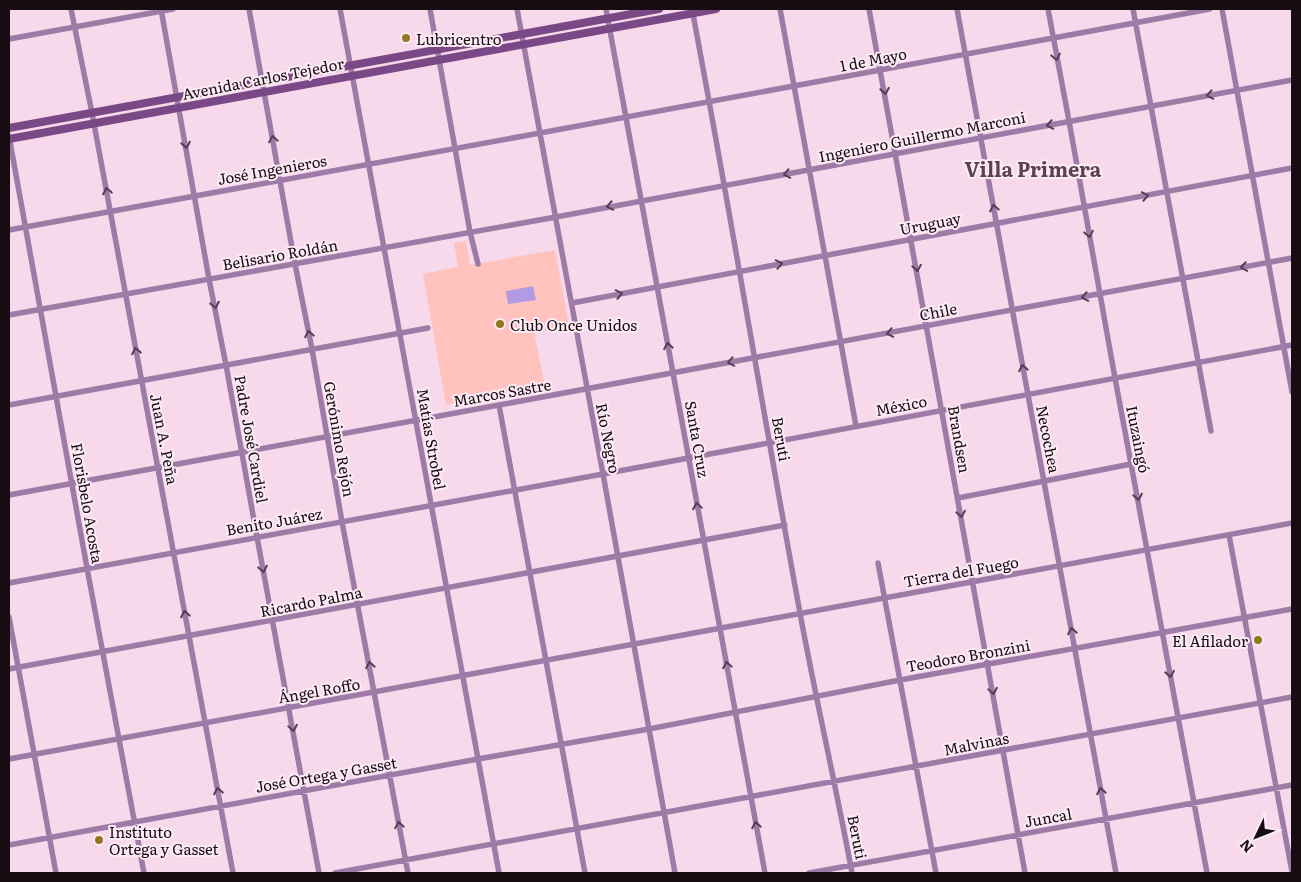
<svg xmlns="http://www.w3.org/2000/svg" width="1301" height="882" font-family="Literata,serif">
	<style>
		.green { fill: #ffc2bd }
		.water { fill: #b29be3 }
		.lines { fill: none; stroke-linecap: round; stroke-linejoin: round }
		.street { stroke: #9e7ba6; stroke-width: 5.5 }
		.secondary { stroke: #7b4886; stroke-width: 8 }
		.oneway { stroke: #533e55 }
		.poi-dot { fill: #95771f; stroke: #fdebf6; stroke-width: 2 }
		.labels { text-anchor: middle; dominant-baseline: central; stroke-width: 4; stroke-linejoin: round; paint-order: stroke }
		.poi-label { font-size: 15px; fill: #160c12; stroke: #fdebf6; text-anchor: start }
		.street-label { font-size: 15px; fill: #160c12; stroke: #fdebf6 }
		.district-label { font-size: 20px; font-weight: bold; fill: #5b4252; stroke: #fdebf6 }
	</style>
	<rect width="100%" height="100%" fill="#f8d9ec"/>
	<path class="green" d="M466 241 470 265 555 250 569 326 534 333 545 386 446 405 423 274 458 267 454 243Z"/>
	<path class="water" d="M533 286 536 300 508 304 506 291Z"/>
	<g class="lines">
		<path class="street" d="M71 9 92 113 233 873
			M161 9 209 279 226 365 257 537 319 873
			M249 9 295 264 312 349 342 522 408 873
			M340 9 499 873
			M430 9 470 232 478 264
			M517 9 603 474 675 873
			M606 9 765 873
			M692 9C730 210 763 412 800 613 816 700 836 786 852 873
			M780 9 856 426
			M869 9 1025 873
			M957 9 1116 873
			M1048 9 1069 121 1115 378 1131 464 1207 873
			M1133 9 1211 431
			M1222 9 1292 392
			M9 39 173 9
			M9 136 87 568 144 873
			M9 230 540 133 1210 9
			M572 303 1292 168
			M9 315 556 217 1292 80
			M9 405 428 328
			M499 405 585 873
			M9 495 499 405 1292 258
			M958 498 1131 464
			M1229 535 1292 872
			M878 563 936 873
			M9 583 603 474 1292 345
			M9 617 56 873
			M9 669 785 525
			M9 759 1292 523
			M9 845 478 759 649 729 900 680 1292 609
			M335 873 1292 697
			M809 873 1292 785"/>
		<path class="secondary" d="M9 128 659 9
			M9 139 716 9"/>
	</g>
	<defs><path id="oneway-chevron" d="M-2-3.5L2.5 0L-2 3.5" fill="none" stroke-width="1.6" stroke-linecap="round" stroke-linejoin="round" transform="scale(1.25)"/></defs>
	<g class="oneway">
		<use href="#oneway-chevron" transform="translate(1056 57) rotate(79)"/>
		<use href="#oneway-chevron" transform="translate(885 91) rotate(80)"/>
		<use href="#oneway-chevron" transform="translate(1210 95) rotate(169)"/>
		<use href="#oneway-chevron" transform="translate(1050 125) rotate(169)"/>
		<use href="#oneway-chevron" transform="translate(273 139) rotate(-100)"/>
		<use href="#oneway-chevron" transform="translate(186 145) rotate(80)"/>
		<use href="#oneway-chevron" transform="translate(787 174) rotate(169)"/>
		<use href="#oneway-chevron" transform="translate(107 191) rotate(-101)"/>
		<use href="#oneway-chevron" transform="translate(1145 196) rotate(-11)"/>
		<use href="#oneway-chevron" transform="translate(610 206) rotate(169)"/>
		<use href="#oneway-chevron" transform="translate(994 208) rotate(-101)"/>
		<use href="#oneway-chevron" transform="translate(1089 234) rotate(79)"/>
		<use href="#oneway-chevron" transform="translate(779 264) rotate(-11)"/>
		<use href="#oneway-chevron" transform="translate(1244 267) rotate(170)"/>
		<use href="#oneway-chevron" transform="translate(917 268) rotate(80)"/>
		<use href="#oneway-chevron" transform="translate(619 294) rotate(-11)"/>
		<use href="#oneway-chevron" transform="translate(1085 297) rotate(169)"/>
		<use href="#oneway-chevron" transform="translate(215 305) rotate(79)"/>
		<use href="#oneway-chevron" transform="translate(890 333) rotate(169)"/>
		<use href="#oneway-chevron" transform="translate(309 334) rotate(-101)"/>
		<use href="#oneway-chevron" transform="translate(668 346) rotate(-100)"/>
		<use href="#oneway-chevron" transform="translate(136 351) rotate(-101)"/>
		<use href="#oneway-chevron" transform="translate(731 362) rotate(169)"/>
		<use href="#oneway-chevron" transform="translate(1023 368) rotate(-100)"/>
		<use href="#oneway-chevron" transform="translate(1138 497) rotate(80)"/>
		<use href="#oneway-chevron" transform="translate(697 506) rotate(-100)"/>
		<use href="#oneway-chevron" transform="translate(961 514) rotate(80)"/>
		<use href="#oneway-chevron" transform="translate(263 569) rotate(79)"/>
		<use href="#oneway-chevron" transform="translate(185 614) rotate(-101)"/>
		<use href="#oneway-chevron" transform="translate(1072 631) rotate(-100)"/>
		<use href="#oneway-chevron" transform="translate(370 665) rotate(-100)"/>
		<use href="#oneway-chevron" transform="translate(727 665) rotate(-100)"/>
		<use href="#oneway-chevron" transform="translate(1170 674) rotate(80)"/>
		<use href="#oneway-chevron" transform="translate(993 691) rotate(80)"/>
		<use href="#oneway-chevron" transform="translate(293 728) rotate(80)"/>
		<use href="#oneway-chevron" transform="translate(218 791) rotate(-101)"/>
		<use href="#oneway-chevron" transform="translate(1101 791) rotate(-100)"/>
		<use href="#oneway-chevron" transform="translate(399 825) rotate(-100)"/>
		<use href="#oneway-chevron" transform="translate(756 825) rotate(-100)"/>
	</g>
	<g class="poi-dot">
		<circle cx="406" cy="38" r="5"/>
		<circle cx="500" cy="324" r="5"/>
		<circle cx="1258" cy="640" r="5"/>
		<circle cx="99" cy="840" r="5"/>
	</g>
	<g class="labels">
		<g class="poi-label">
			<text x="416" y="38">Lubricentro</text>
			<text x="510" y="324">Club Once Unidos</text>
			<text x="1248" y="640" text-anchor="end">El Afilador</text>
			<text x="109" y="831">Instituto<tspan x="109" dy="17">Ortega y Gasset</tspan></text>
		</g>
		<g class="street-label">
			<text transform="translate(873 59) rotate(-11)">1 de Mayo</text>
			<text transform="translate(263 78) rotate(-11)">Avenida Carlos Tejedor</text>
			<text transform="translate(922 136) rotate(-11)">Ingeniero Guillermo Marconi</text>
			<text transform="translate(272 169) rotate(-10)">José Ingenieros</text>
			<text transform="translate(930 223) rotate(-11)">Uruguay</text>
			<text transform="translate(280 254) rotate(-10)">Belisario Roldán</text>
			<text transform="translate(938 311) rotate(-11)">Chile</text>
			<text transform="translate(502 392) rotate(-10)">Marcos Sastre</text>
			<text transform="translate(901 405) rotate(-11)">México</text>
			<text transform="translate(609 438) rotate(79)">Río Negro</text>
			<text transform="translate(165 439) rotate(79)">Juan A. Peña</text>
			<text transform="translate(252 439) rotate(80)">Padre José Cardiel</text>
			<text transform="translate(340 439) rotate(80)">Gerónimo Rejón</text>
			<text transform="translate(432 439) rotate(80)">Matías Strobel</text>
			<text transform="translate(698 439) rotate(80)">Santa Cruz</text>
			<text transform="translate(782 439) rotate(80)">Beruti</text>
			<text transform="translate(960 439) rotate(80)">Brandsen</text>
			<text transform="translate(1049 439) rotate(79)">Necochea</text>
			<text transform="translate(1139 439) rotate(79)">Ituzaingó</text>
			<text transform="translate(88 503) rotate(80)">Florisbelo Acosta</text>
			<text transform="translate(274 521) rotate(-10)">Benito Juárez</text>
			<text transform="translate(961 571) rotate(-10)">Tierra del Fuego</text>
			<text transform="translate(311 601) rotate(-11)">Ricardo Palma</text>
			<text transform="translate(968 655) rotate(-10)">Teodoro Bronzini</text>
			<text transform="translate(319 690) rotate(-10)">Ángel Roffo</text>
			<text transform="translate(976 743) rotate(-11)">Malvinas</text>
			<text transform="translate(326 774) rotate(-10)">José Ortega y Gasset</text>
			<text transform="translate(1048 817) rotate(-10)">Juncal</text>
			<text transform="translate(858 837) rotate(79)">Beruti</text>
		</g>
		<g class="district-label">
			<text x="1033" y="168">Villa Primera</text>
		</g>
	</g>
	<rect width="1301" height="882" fill="none" stroke="#160c12" stroke-width="20"/>
	<g transform="translate(1256 837) rotate(227)" stroke="#fdebf6" stroke-width="4" paint-order="stroke">
	<path d="M0-4L9 19L0 12L-9 19Z" fill="#160c12"/>
	<text y="-8" font-size="14" font-weight="bold" text-anchor="middle" fill="#160c12">N</text>
	</g>
</svg>
